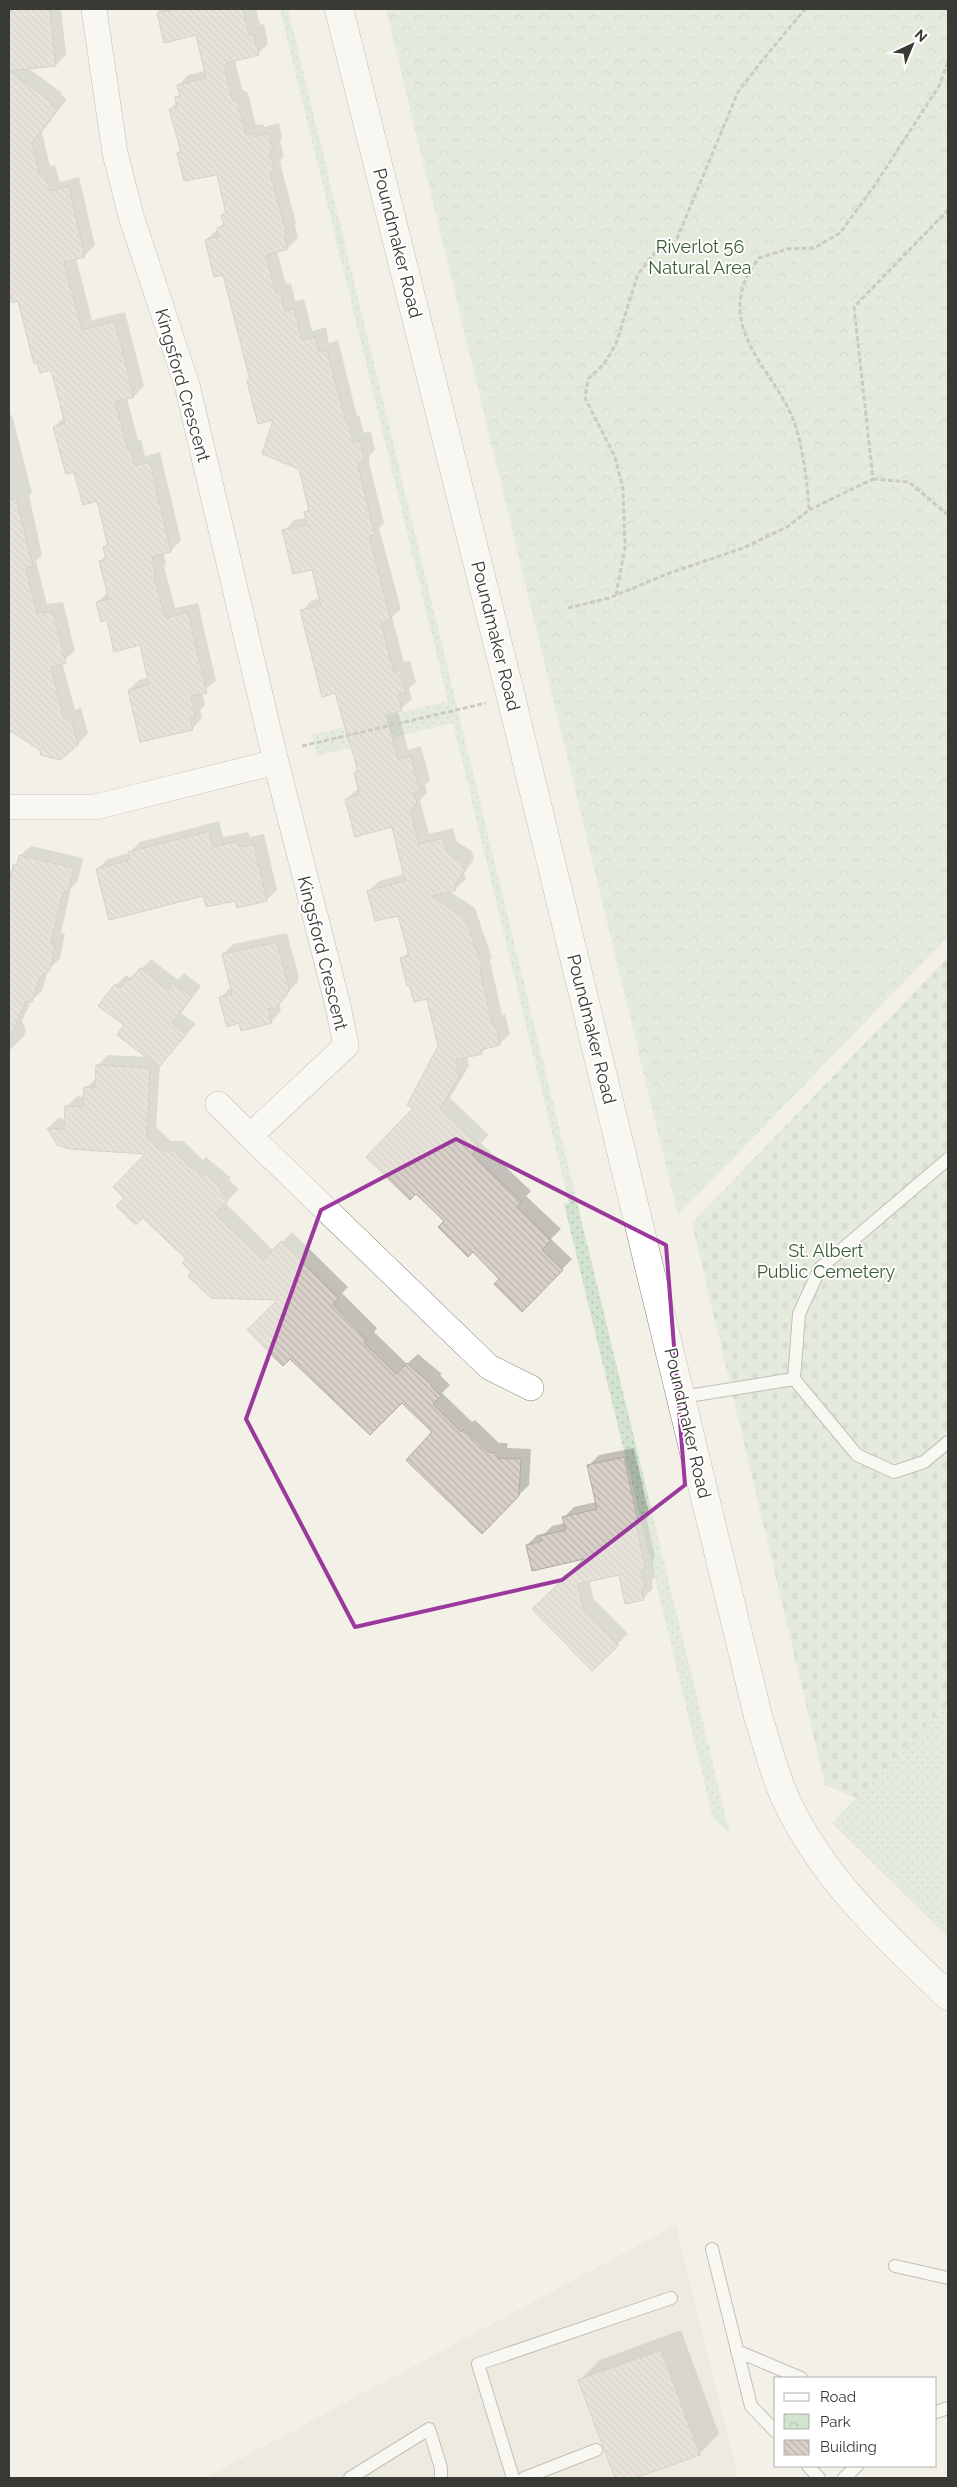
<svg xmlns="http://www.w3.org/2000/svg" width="957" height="2487" font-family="Raleway,sans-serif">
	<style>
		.built { fill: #e7e4d4 }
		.grass { fill: url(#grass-dots) }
		.cemetery { fill: url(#cemetery-stones) }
		.park { fill: url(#park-crowns) }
		.shadow { fill: #0003 }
		.building { fill: url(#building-back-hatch); stroke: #b2a9a3 }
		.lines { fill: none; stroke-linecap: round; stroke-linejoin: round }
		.lane-casing { stroke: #87857c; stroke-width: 14 }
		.street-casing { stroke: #87857c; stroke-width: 26 }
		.secondary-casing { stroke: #87857c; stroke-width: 29 }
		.path { stroke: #9e9d96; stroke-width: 3; stroke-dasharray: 5 2.5; stroke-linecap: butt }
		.lane { stroke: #fff; stroke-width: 12 }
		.street { stroke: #fff; stroke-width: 25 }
		.secondary { stroke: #fff; stroke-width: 28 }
		.marked { fill: none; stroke: #9b389e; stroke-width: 4; stroke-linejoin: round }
		.labels { text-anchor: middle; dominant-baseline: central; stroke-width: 4; stroke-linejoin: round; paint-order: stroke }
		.street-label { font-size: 18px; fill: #393935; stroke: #fff }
		.park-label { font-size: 18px; fill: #385d33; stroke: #fff }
	</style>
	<defs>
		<pattern id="grass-dots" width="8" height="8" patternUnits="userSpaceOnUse" patternTransform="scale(1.25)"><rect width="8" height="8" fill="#d2e3cf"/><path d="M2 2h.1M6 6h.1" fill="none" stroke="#b5c4b2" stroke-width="1.8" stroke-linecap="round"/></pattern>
		<pattern id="cemetery-stones" width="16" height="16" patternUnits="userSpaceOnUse" patternTransform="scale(1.25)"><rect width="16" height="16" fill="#d2e3cf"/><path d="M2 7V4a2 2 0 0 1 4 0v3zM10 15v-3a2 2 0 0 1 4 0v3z" fill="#b5c4b2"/></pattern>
		<pattern id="park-crowns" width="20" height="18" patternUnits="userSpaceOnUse" patternTransform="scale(1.25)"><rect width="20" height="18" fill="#d2e3cf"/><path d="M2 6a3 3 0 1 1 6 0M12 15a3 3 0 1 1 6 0" fill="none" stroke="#b5c4b2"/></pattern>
		<pattern id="building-back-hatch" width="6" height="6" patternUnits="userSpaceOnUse" patternTransform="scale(1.25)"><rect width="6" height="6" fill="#dad0ca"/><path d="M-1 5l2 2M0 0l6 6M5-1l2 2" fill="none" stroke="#bcb3ae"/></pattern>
	</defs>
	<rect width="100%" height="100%" fill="#f3f1e7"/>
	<path class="built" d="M676 2225 738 2478H205Z"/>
	<path class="grass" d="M280 9H288L730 1834 713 1818 564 1204 569 1203 453 723 317 756 312 735 448 701Z
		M948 1703V1937L832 1823Z"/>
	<path class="cemetery" d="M948 957V1703L856 1798 825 1785 692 1223Z"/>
	<path class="park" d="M386 9H948V937L678 1215Z"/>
	<path class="shadow" d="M9 9H61L66 55 56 65 28 68 62 93 61 95 67 99 42 132 50 166 55 165 60 182 79 177 95 245 85 255 76 258 92 320 125 312 144 386 134 396 127 398 138 440H141L145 456 160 452 181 540 171 551 163 553 166 564 164 566 175 608 198 603 216 681 202 692 205 705 200 710 202 718 192 729 129 690 139 680 149 678 141 644 108 619 98 602 108 592 101 561 106 555 104 547 109 542 98 500 75 471 54 427 65 416 52 368 38 361 19 300 13 301 9 285Z
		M158 9H256L260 25 264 24 268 44 258 54 235 60 242 89 248 93 256 125 263 124 264 127 279 123 282 138 280 141 284 156 280 162 296 223 295 225 298 238 288 248 277 251 286 284 291 283 295 301 304 299 312 331 326 327 329 343 338 340 357 416 359 415 364 433 371 431 375 450 369 456 370 467 384 523 379 528 401 609 392 617 404 662 410 661 416 682 409 688 412 699 398 711 408 750 421 746 430 780 425 786 427 792 420 801 429 834 453 828 457 842 472 851 474 859 464 873 466 879 455 889 449 891 475 908 492 958 490 960 502 1015 505 1014 510 1034 499 1044 487 1047 481 1053 467 1056 469 1066 450 1098 489 1135 481 1143 531 1191 526 1196 561 1229 551 1239 572 1259 522 1310 501 1279 446 1221 415 1108 440 1046 428 997 401 959 409 952 399 914 368 891 379 881 405 874 392 826 346 799 359 788 355 773 359 769 336 692 302 611 312 600 320 599 313 568 284 531 294 520 306 518 305 513 309 509 300 468 251 379 224 273 206 240 225 222 223 216 227 212 217 174 178 153 181 150 170 109 177 102 176 98 180 94 178 86 188 75 205 71 196 33 165 41Z
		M9 415H12L32 493 29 495 42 555 36 561 47 604 63 602 75 651 62 662 75 710 81 708 88 733 78 744 41 749 14 732 9 733Z
		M219 821 223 837 248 832 250 837 264 834 277 890 267 900 236 899 204 894 97 869 108 859 129 853 140 842Z
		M31 846 83 858 78 881 71 888 61 933 65 934 60 958 48 970 42 991 31 1001 22 1021 26 1031 23 1037 9 1051V871L13 872 20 856Z
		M287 933 299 977 297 983 279 1002 281 1011 271 1022H240L220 998 231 987 223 954 233 944Z
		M151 959 178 980 184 973 201 986 181 1013 196 1024 160 1064 156 1127 171 1141H183L203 1160 206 1157 231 1178 229 1180 239 1189 225 1203 274 1251 292 1232 348 1287 342 1293 377 1328 374 1332 407 1364 418 1354 442 1374 440 1375 450 1385 442 1393 472 1422 475 1420 499 1443H508L507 1448 531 1449 529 1485 482 1532 434 1432 402 1401 280 1298 193 1272 187 1259 126 1198 148 1153 48 1128 58 1118 66 1119V1107L77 1096 85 1097V1088L97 1078 98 1065 108 1055 148 1057 126 1025 116 985 126 975 130 978 139 971Z
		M634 1448 649 1514 646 1516 655 1557 652 1561 655 1577 652 1580 653 1588 643 1599 620 1574 590 1581 593 1598 628 1634 592 1669 534 1609 587 1557 527 1545 537 1535 545 1533 552 1526 565 1523 564 1517 574 1507 596 1502 588 1466 599 1455Z
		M681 2330 719 2434 699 2454 631 2478H616L580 2380 600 2360Z"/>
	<path class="building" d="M9 9H50L56 66 9 71Z
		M176 9H243L249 35 253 34 259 55 226 63 227 65 224 66 232 99 238 103 246 135 253 133 254 137 268 133 273 149 270 153 274 168 270 173 287 234 285 235 288 249 266 255 276 294 280 292 285 311 294 309 302 340 315 337 319 352 327 350 347 425H349L353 442 360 441 365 461 358 463 361 478 375 535 369 536 391 620 381 623 394 672 400 670 406 693 398 695 402 711 386 715 398 759 411 756 420 792 414 793 417 803 411 812 419 844 443 838 447 852 462 862 465 870 455 884 456 890 432 896 465 918 483 969 480 970 492 1024H495L500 1045 481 1050 482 1054 456 1060 459 1077 440 1109 479 1146 472 1154 522 1202 517 1207 551 1240 542 1250 563 1270 522 1312 494 1284 499 1279 473 1252 468 1257 438 1227 444 1221 416 1194 410 1200 366 1157 413 1108 407 1105 438 1046 427 999 414 1002 409 985 407 986 400 958 409 956 398 916 375 921 367 891 405 881 392 827 355 837 345 799 360 795 354 773 358 771 335 693 322 697 300 610 321 606 312 570 293 574 282 530 307 525 304 512 309 511 299 469 262 454 273 420 258 424 247 381 250 380 223 275 214 277 205 240 219 236 217 228 224 226 221 215 226 214 217 175 184 181 177 153 181 152 169 109 177 107 175 97 180 96 177 85 206 78 196 35 164 43 157 13Z
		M9 71 53 103 51 106 57 110 32 143 40 175 45 174 50 191 69 186 85 257 64 262 82 330 115 321 134 397 115 402 128 450 131 449 135 465 150 462 171 552 152 557 156 575 154 576 165 618 188 612 207 693 191 696 195 716 190 718 193 730 140 742 128 690 149 685 140 645 114 652 107 620 101 622 96 602 109 599 99 561 106 559 103 547 108 546 97 501 83 505 74 472 66 474 53 427 65 423 51 370 40 373 37 363 34 364 18 301 12 303 9 290Z
		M16 498 33 566 26 568 37 613 53 612 66 663 51 667 64 719 71 718 78 745 60 760 41 755 40 750 9 730V499Z
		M209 831 213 847 238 841 240 847 254 844 267 901 237 908 235 901 206 907 203 896 109 920 96 869 130 860 128 852Z
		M19 855 74 868 68 893 63 892 51 943 55 944 50 970 40 977 32 1002 26 1001 9 1040V884L13 865H17Z
		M277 942 289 988 287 995 275 1008 268 1009 272 1023 241 1031 239 1023 227 1027 219 997 232 994 222 954Z
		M140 968 168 990 173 983 192 997 172 1023 186 1035 159 1067 117 1035 124 1025 98 1006 115 984 120 988 127 979 130 981Z
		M96 1065 150 1068 147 1137 160 1151 172 1150 192 1169 194 1166 204 1176 206 1174 222 1189 220 1191 229 1200 215 1214 263 1260 281 1241 339 1298 333 1304 367 1340 364 1343 396 1374 407 1363 432 1385 431 1386 441 1396 433 1404 461 1432 464 1429 488 1452 498 1453V1458L521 1459 519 1496 482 1534 406 1460 432 1432 402 1403 370 1435 290 1359 283 1366 247 1330 277 1300 211 1298 188 1276 191 1272 182 1263 186 1259 143 1218 136 1225 116 1206 124 1198 113 1187 145 1154 70 1149 57 1145 47 1128 64 1129 65 1106 83 1107 84 1087 95 1088Z
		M624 1457 639 1525H636L646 1569 641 1570 645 1588 641 1589 644 1600 625 1604 619 1575 578 1584 583 1608 619 1645 592 1671 532 1609 584 1559 532 1571 526 1545 542 1541 540 1536 566 1530 562 1517 597 1509 587 1465Z
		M661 2350 700 2455 635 2478H615L578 2380Z"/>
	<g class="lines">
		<defs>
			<path id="lane" d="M948 1159 820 1268 799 1314 794 1379 857 1455 894 1472 924 1462 948 1442
				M682 1397 794 1379
				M712 2249 751 2406 776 2432
				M895 2266 948 2278
				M737 2351 801 2378
				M936 2412 948 2408
				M808 2466 819 2478
				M350 2478 429 2429 441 2468V2478
				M513 2478 478 2364 671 2298
				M524 2478 596 2450
				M844 2478 857 2466"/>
			<path id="street" d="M94 9 115 153 131 216 187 385 276 762 338 1006 346 1046 250 1136 218 1104
				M9 807H95L276 762
				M250 1136 489 1367 531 1388"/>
			<path id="secondary" d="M339 9 511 697 758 1716C767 1744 774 1774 786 1800 823 1879 886 1937 948 1996"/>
		</defs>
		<use href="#lane" class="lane-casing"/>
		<use href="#street" class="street-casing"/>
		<use href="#secondary" class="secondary-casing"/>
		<path class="path" d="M873 479 909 482 948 515
			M809 510 873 479 854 307 948 210
			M616 595 625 547 623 488 615 457 585 398 588 379 604 364 616 344 638 274 658 249 676 241 738 92 761 62 805 9
			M568 608 609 598 667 574 743 548 787 527 809 510C808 487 802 440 793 419 775 373 724 336 745 281 748 273 754 265 759 258L787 249 814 248 840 233 875 185 939 86 948 62
			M302 746 486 703"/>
		<use href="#lane" class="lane"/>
		<use href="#street" class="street"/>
		<use href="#secondary" class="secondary"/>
	</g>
	<path d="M0 0H957V2487H0ZM456 1139 666 1245 685 1485 562 1580 355 1627 246 1419 321 1210Z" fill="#f3f1e7" fill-opacity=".55" fill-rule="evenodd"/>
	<path class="marked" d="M456 1139 666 1245 685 1485 562 1580 355 1627 246 1419 321 1210Z"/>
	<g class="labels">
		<g class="street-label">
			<text transform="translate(398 243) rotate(76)">Poundmaker Road</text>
			<text transform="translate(183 385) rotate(74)">Kingsford Crescent</text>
			<text transform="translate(496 636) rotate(76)">Poundmaker Road</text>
			<text transform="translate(323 953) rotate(76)">Kingsford Crescent</text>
			<text transform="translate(592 1029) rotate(76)">Poundmaker Road</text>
			<text transform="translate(688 1423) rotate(77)">Poundmaker Road</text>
		</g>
		<g class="park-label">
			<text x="700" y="246">Riverlot 56<tspan x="700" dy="21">Natural Area</tspan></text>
			<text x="826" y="1250">St. Albert<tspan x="826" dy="21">Public Cemetery</tspan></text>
		</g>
	</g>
	<rect width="957" height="2487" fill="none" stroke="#393935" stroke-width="20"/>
	<rect x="774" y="2377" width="162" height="90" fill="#ffffff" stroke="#b0b0ae"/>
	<rect x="784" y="2393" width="25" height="8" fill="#ffffff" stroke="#b0b0ae"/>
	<text x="820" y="2402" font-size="15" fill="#393935">Road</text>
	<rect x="784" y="2414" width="25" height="15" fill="url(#park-crowns)" stroke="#b0b0ae"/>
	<text x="820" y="2427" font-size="15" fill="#393935">Park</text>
	<rect x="784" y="2440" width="25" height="15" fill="url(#building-back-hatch)" stroke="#b0b0ae"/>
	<text x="820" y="2452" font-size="15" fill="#393935">Building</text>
	<g transform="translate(912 45) rotate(44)" stroke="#ffffff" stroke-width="4" paint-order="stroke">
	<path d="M0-4L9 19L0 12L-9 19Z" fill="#393935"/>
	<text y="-8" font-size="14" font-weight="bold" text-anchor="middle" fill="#393935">N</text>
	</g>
</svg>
